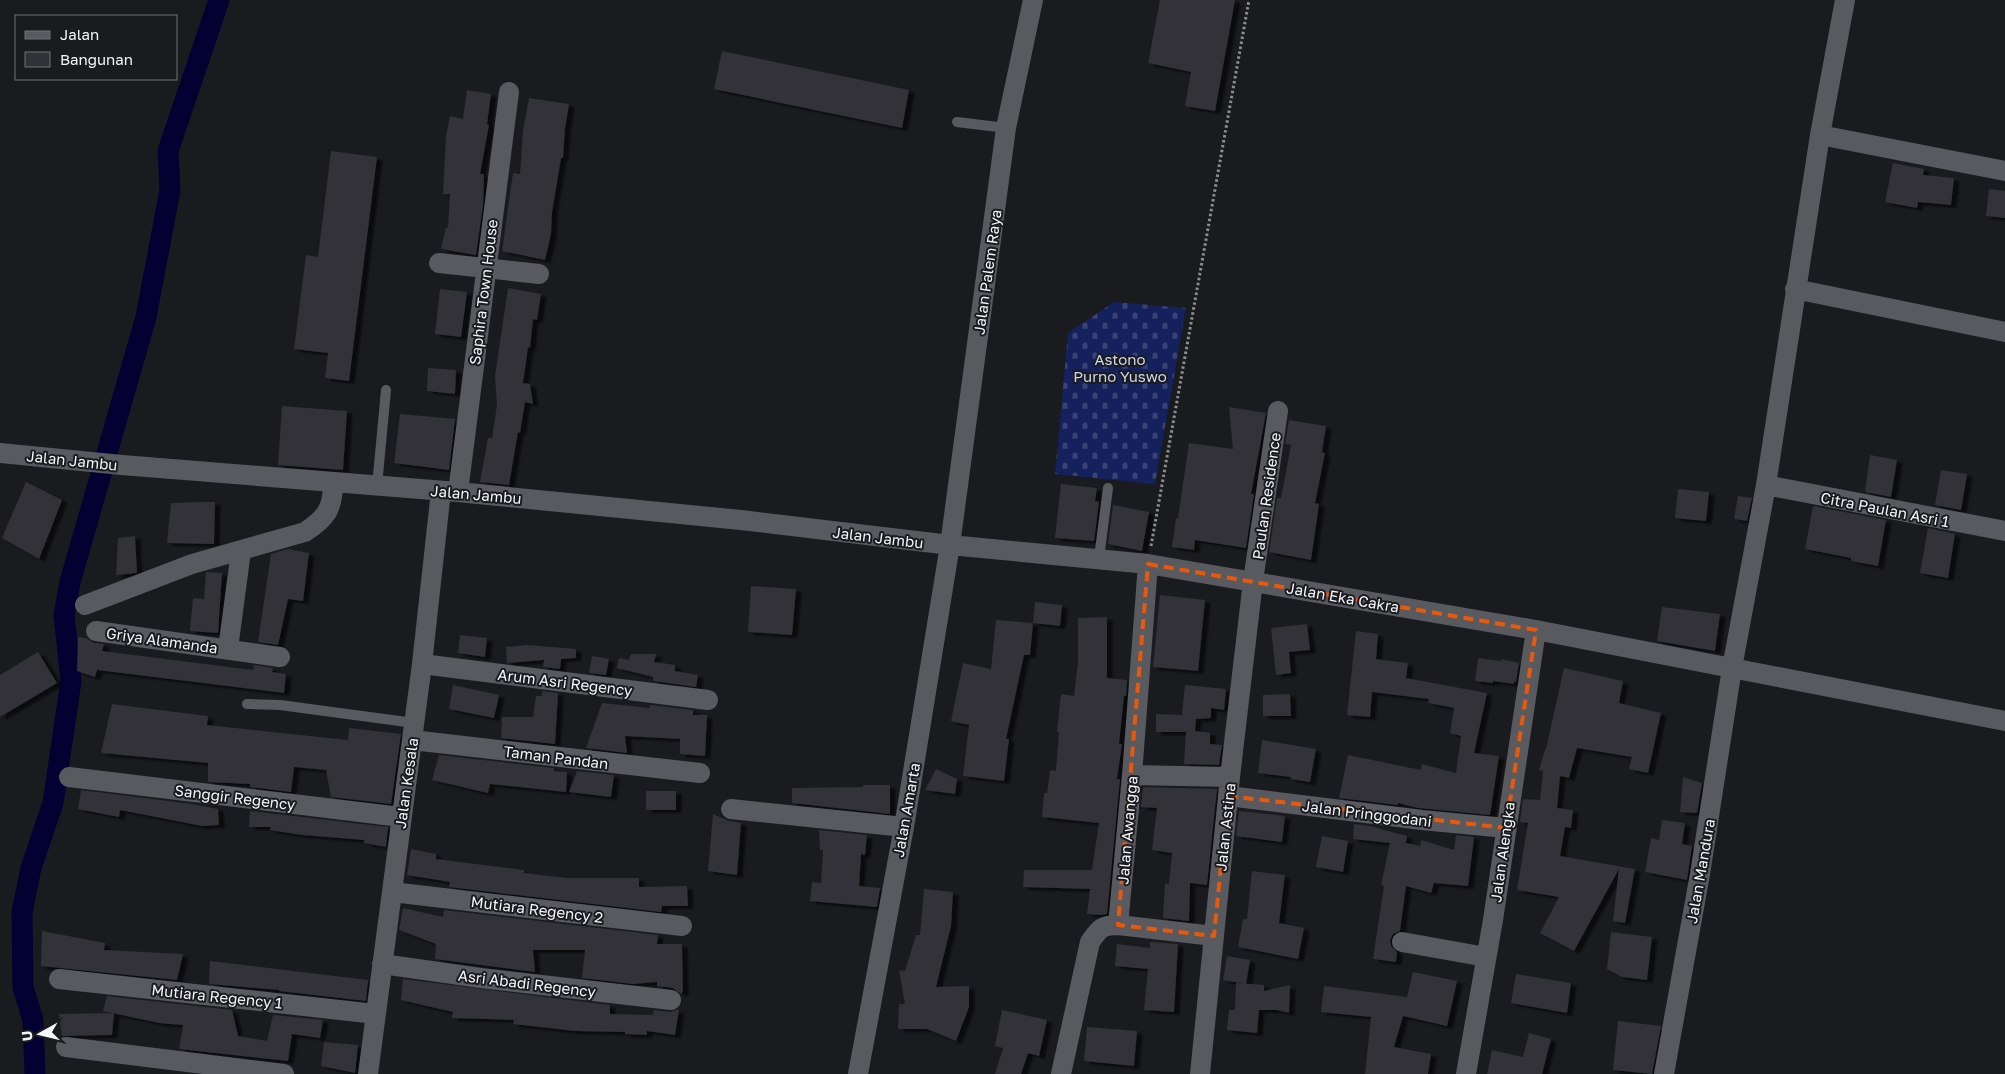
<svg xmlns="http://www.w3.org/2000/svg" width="2005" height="1074" font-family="'Golos Text',sans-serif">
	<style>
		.cemetery { fill: url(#cemetery-stones) }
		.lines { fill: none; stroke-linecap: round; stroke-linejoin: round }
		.canal { stroke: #030032; stroke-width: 21 }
		.building { fill: #303237; filter: url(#shadow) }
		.path { stroke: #8d8e91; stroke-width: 3; stroke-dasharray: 2.5 2.5; stroke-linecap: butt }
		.lane { stroke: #585a5f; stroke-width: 10 }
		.street { stroke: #585a5f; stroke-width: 20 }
		.marked { fill: none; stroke: #e8590c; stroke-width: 4; stroke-dasharray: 10 6; stroke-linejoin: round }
		.labels { text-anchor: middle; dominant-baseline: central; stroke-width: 4; stroke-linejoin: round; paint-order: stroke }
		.street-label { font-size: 15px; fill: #f4f5f8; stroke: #1a1b1f }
		.park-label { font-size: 15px; fill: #cfd7ec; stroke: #1a1b1f }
	</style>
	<defs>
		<pattern id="cemetery-stones" width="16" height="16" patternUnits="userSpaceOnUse" patternTransform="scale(1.25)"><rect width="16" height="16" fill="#15215c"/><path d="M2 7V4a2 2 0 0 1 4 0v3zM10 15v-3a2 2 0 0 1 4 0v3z" fill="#384274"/></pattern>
		<filter id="shadow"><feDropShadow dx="5.5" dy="3" stdDeviation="1" flood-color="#0009"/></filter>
	</defs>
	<rect width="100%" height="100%" fill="#1a1b1f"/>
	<path class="cemetery" d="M1114 302 1186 308 1155 484 1055 474 1068 333Z"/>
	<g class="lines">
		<path class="canal" d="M35 1074 33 1020 23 987 22 912 31 868 53 803 71 681 64 615 70 582 146 317 170 190 168 151 219 0"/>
	</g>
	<path class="building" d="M1160 0H1235L1215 111 1185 106 1191 72 1148 63Z
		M722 51 909 90 902 128 714 89Z
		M467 90 491 94 487 124 489 125 480 174H484L483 205 476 255 441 249 446 227 448 228 450 194H443L446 136 450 116 463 119Z
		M529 98 569 104 565 128 563 158H561L552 212 551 234 545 260 502 251 513 173 520 174 523 130Z
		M331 151 377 157 349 381 325 378 328 353 294 349 306 255 318 257Z
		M1893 163 1924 169 1923 175 1954 178 1951 205 1918 202 1917 208 1885 202Z
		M1989 189 2005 191V218L1986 216Z
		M508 288 541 294 537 320 533 319 530 348 528 347 523 383 530 384 533 404 525 402 520 433 518 432 509 485 480 482 488 438H492L497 405 495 376Z
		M440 289 467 292 461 337 435 334Z
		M428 368 456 370 455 394 427 391Z
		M282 406 347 411 343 470 278 465Z
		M1229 407 1266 413 1251 494H1254L1246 548 1195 540 1194 550 1172 547 1176 518H1178L1189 443 1233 449Z
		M400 414 455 419 449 470 394 463Z
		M1289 420 1326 426 1322 452 1325 453 1315 503 1319 504 1311 560 1269 552 1277 498H1281L1291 445 1285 444Z
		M1870 455 1897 460 1891 497 1865 492Z
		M1941 470 1967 474 1961 510 1935 505Z
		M26 482 62 500 39 559 2 538Z
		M1061 484 1097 488 1095 501 1099 502 1094 541 1055 538Z
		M1678 489 1709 492 1706 521 1675 518Z
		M1738 496 1752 498 1747 521 1734 519Z
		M200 502H215L214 544 167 543 171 503Z
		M1113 505 1149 512 1142 551 1108 544Z
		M1813 506 1886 520 1878 566 1851 561V558L1805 549Z
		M1928 528 1955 534 1948 578 1920 573Z
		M135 536 137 573 116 575 118 538Z
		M288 549 309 553 303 601 288 599 278 645 258 642 271 554Z
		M206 572 222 573 218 633 190 631 193 598 204 599Z
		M751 586 796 589 792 635 748 632Z
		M1160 595 1205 600 1198 671 1153 667Z
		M1035 602 1062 605 1060 626 1033 623Z
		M1662 607 1720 614 1715 651 1657 641Z
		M1107 617V678L1127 680 1126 696H1124L1119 744H1122L1117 779H1120L1107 914 1101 915 1087 914 1090 889 1023 887 1024 870H1092L1099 823 1042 817 1044 793H1047L1050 770 1056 771 1059 732H1057L1061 694 1074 696 1078 662V618Z
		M996 620 1033 623 1030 655H1024L1006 739H1009L1004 781 963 776 969 725 951 721 963 663 991 669Z
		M1307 624 1310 650 1289 652 1291 673 1276 675 1271 628Z
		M1356 631 1378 634 1376 659 1408 663 1406 678 1487 693 1474 753 1499 756 1490 815 1418 808 1398 803V805L1339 798 1348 755 1421 770 1422 764 1456 773 1461 736 1450 733 1454 708 1428 703 1429 699 1372 692 1370 717 1347 715Z
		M460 635 487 638 485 657 458 653Z
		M78 637 86 638 94 643 104 644 102 651 253 670 254 665 273 668 272 672 286 674 284 693 97 670 95 677 77 671Z
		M527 645 576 649V658L561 659 560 669 543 667 544 660 507 663 506 647Z
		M38 652 57 683 0 717V675Z
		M631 654H656L654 662 675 665V671L698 675 696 687 653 681V677L617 668 619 658 629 660Z
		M592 656 609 659 606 675 589 673Z
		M1478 658 1501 661V659L1519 663 1516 682 1514 681V684L1493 681V683L1475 681Z
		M1564 668 1623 681 1619 703 1661 713 1648 773 1629 769 1632 757 1577 748 1569 778 1560 776 1557 808 1573 810 1571 828 1565 827 1560 856 1635 869 1625 923 1613 921 1619 869 1574 951 1540 933 1559 897 1517 890 1528 823 1520 822 1523 799 1540 800 1543 771 1539 770 1545 749H1546Z
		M453 685 499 695 494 718 449 709Z
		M1185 685 1226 689 1224 710 1211 708V718L1196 719 1195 731 1210 733V744L1222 745 1219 765 1184 764 1186 732H1156V714L1182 715Z
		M542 691 558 693 555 744 501 738 502 717H533L536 696H542Z
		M1290 694 1291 716H1263V695Z
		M602 703 650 708V705L693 710V715H707L705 756 680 754V739L625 736 627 753 586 748Z
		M112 704 208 716 207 725 348 740 349 728 401 734 391 804 331 797 326 770 294 767 291 792 250 787V784L208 782V763L101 753Z
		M1262 740 1316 749 1310 782 1290 779 1291 777 1258 773Z
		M439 755 554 768V771L567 772 566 792 490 784 488 793 432 780Z
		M936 769 957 779 955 794 925 790Z
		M577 771 614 775 611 797 569 792Z
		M1683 777 1702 783 1697 813 1680 812Z
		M863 785H890V814L792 803V788L863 787Z
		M1143 787 1217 789 1207 885 1190 883 1189 921 1163 918 1165 884H1169L1172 853 1152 850 1157 808 1141 807Z
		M81 790 192 804 218 809 219 825 202 826 120 810 119 817 78 809Z
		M646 791H676V810H646Z
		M250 811 388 827 386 847 364 843V840L302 835 270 830 271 827H249Z
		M1239 811 1285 816 1282 842 1236 836Z
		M713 814 729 821 741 823 737 875 708 871Z
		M1662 820 1685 823 1682 844 1692 846 1687 880 1645 872 1651 838 1659 840Z
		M1354 824 1370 826 1407 836 1406 843 1420 846 1421 840 1454 850 1456 835 1474 837 1468 886 1434 883 1431 893 1406 886 1400 931 1393 934 1390 940 1391 946 1397 952 1396 962 1373 959 1384 886 1381 885 1390 843 1353 839Z
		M819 830 867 835 865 855 861 854 859 886 880 888 877 907 810 901 812 882 821 883 823 850H820Z
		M1322 836 1348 841 1343 872 1316 867Z
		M411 849 436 854V859L524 870V873L567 878H639V887L687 886 688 906H662L661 912 449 887 450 882 407 875Z
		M1252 871 1285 875 1279 923 1304 928 1298 959 1238 947 1243 919H1247Z
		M924 889 953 892 951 926 936 987 969 986V1007L956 1041 927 1029H898L899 1004H905L899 970 905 971 916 935H920Z
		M403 908 443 917 444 910 658 935 657 944H682L683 991 681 994 673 988 657 986V982L633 984 582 978 585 950H533L535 972 435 959 436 944 399 930Z
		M42 931 105 943 104 950 183 954 177 980 41 966Z
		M1611 932 1652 937 1647 980 1622 977 1607 969Z
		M1150 942 1178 944 1174 1012 1144 1010 1148 969 1115 966 1117 944 1150 948Z
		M1227 956 1250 960 1246 984 1223 980Z
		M210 961 368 980 366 1001 279 991V990L209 984Z
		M1413 972 1457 981 1447 1026 1403 1016 1394 1047 1431 1054 1428 1074H1365L1371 1017 1321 1012 1324 986 1407 997Z
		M1516 974 1571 983 1567 1013 1511 1003Z
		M403 979 610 1005V1014L653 1015 654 1010 670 1012 679 1009 675 1035 647 1031V1035L625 1034V1032L575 1031 513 1024 514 1020 452 1018 453 1012 401 1000Z
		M1236 983 1264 985V991L1290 985 1289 1013 1277 1010H1259L1257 1033 1227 1030 1229 1010H1235Z
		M107 996 232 1010 238 1036 267 1041 273 1015 323 1020 320 1038 292 1034 288 1061 179 1049 183 1025 159 1023 103 1011Z
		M1002 1010 1047 1020 1039 1056 1028 1053 1021 1074H995L1003 1048 995 1046Z
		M114 1013 112 1035 62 1036 59 1014Z
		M1618 1021 1661 1026 1652 1074 1613 1070Z
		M1087 1027 1137 1031 1134 1066 1084 1061Z
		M1529 1033 1551 1039 1542 1074H1487L1492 1050 1523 1057Z
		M324 1042 358 1045 355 1073 321 1066Z"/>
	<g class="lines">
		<path class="path" d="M1151 546 1249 0"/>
		<path class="lane" d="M957 122 1006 128
			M377 486 386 390
			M1099 558 1108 488
			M247 704 280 705 414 723"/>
		<path class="street" d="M1820 135 2005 171
			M439 263 539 274
			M1795 289 2005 332
			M0 453 122 465 458 492 741 520 950 545 1148 564 1536 630 2005 721
			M1766 485 2005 531
			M458 492 509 92
			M85 605 192 564 305 532C326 518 333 509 333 483
			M96 631 280 657
			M228 649 241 551
			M422 664 708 700
			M412 740 700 773
			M1132 775 1230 777
			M69 777 401 817
			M1228 796 1422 820 1506 828
			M731 809 904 827
			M392 892 682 926
			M1118 925 1214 936
			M1402 942 1486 957
			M382 964 481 978 671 1000
			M59 979 376 1014
			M66 1047 284 1074
			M368 1074 422 664 441 491
			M858 1074 904 827 950 545 1006 128 1033 0
			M1061 1074 1090 942C1099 929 1101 925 1118 925L1132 775 1148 564
			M1200 1074 1230 777 1253 581 1278 411
			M1466 1074 1493 920 1536 630
			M1664 1074 1700 874 1732 668 1766 485 1820 135 1845 0"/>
	</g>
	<path class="marked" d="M1148 564 1536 630 1506 828 1228 796 1214 936 1118 925Z"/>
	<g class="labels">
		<g class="street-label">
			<text transform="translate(987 272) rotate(-82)">Jalan Palem Raya</text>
			<text transform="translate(483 292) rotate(-83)">Saphira Town House</text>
			<text transform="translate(72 460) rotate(6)">Jalan Jambu</text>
			<text transform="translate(476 494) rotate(5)">Jalan Jambu</text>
			<text transform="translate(1266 496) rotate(-82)">Paulan Residence</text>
			<text transform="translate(1885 509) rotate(11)">Citra Paulan Asri 1</text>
			<text transform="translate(878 537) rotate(7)">Jalan Jambu</text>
			<text transform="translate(1343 597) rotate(10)">Jalan Eka Cakra</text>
			<text transform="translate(162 640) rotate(8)">Griya Alamanda</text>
			<text transform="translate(565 682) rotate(7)">Arum Asri Regency</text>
			<text transform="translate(556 757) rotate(7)">Taman Pandan</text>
			<text transform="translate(406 783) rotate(-82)">Jalan Kesala</text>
			<text transform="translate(235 797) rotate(7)">Sanggir Regency</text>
			<text transform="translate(906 810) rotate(-80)">Jalan Amarta</text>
			<text transform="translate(1367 813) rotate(7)">Jalan Pringgodani</text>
			<text transform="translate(1225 827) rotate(-84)">Jalan Astina</text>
			<text transform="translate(1127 830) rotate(-85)">Jalan Awangga</text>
			<text transform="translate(1502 852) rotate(-82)">Jalan Alengka</text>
			<text transform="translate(1700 871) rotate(-80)">Jalan Mandura</text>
			<text transform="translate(537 909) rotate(7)">Mutiara Regency 2</text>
			<text transform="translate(527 983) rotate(7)">Asri Abadi Regency</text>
			<text transform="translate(217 996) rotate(6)">Mutiara Regency 1</text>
		</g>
		<g class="park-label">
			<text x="1120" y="359">Astono<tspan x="1120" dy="17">Purno Yuswo</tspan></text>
		</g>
	</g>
	<rect x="15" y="15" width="162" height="65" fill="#1a1b1f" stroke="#717276"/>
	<rect x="25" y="31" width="25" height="8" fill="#585a5f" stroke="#717276"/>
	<text x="60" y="40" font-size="15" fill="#f4f5f8">Jalan</text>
	<rect x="25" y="52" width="25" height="15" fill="#303237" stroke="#717276"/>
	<text x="60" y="65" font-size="15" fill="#f4f5f8">Bangunan</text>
	<g transform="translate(40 1034) rotate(262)" stroke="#1a1b1f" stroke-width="4" paint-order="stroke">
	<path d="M0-4L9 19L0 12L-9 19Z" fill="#f4f5f8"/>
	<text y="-8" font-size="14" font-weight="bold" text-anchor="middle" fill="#f4f5f8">U</text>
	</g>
</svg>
